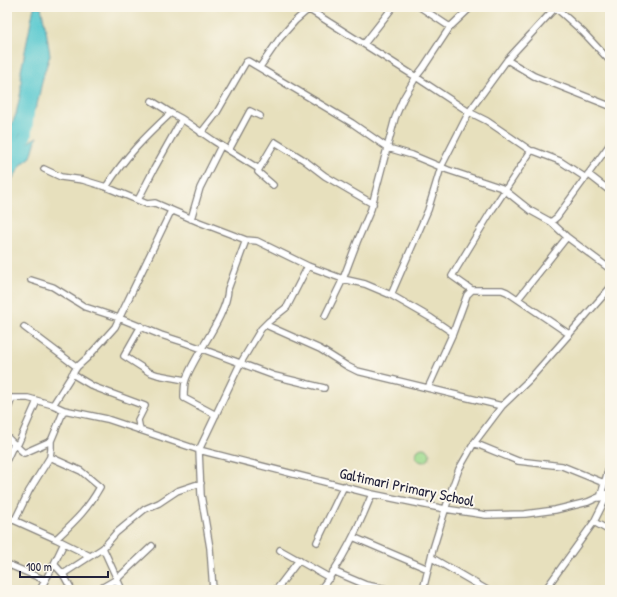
<svg xmlns="http://www.w3.org/2000/svg" width="617" height="597" font-family="'Patrick Hand',sans-serif">
	<style>
		.green { fill: #a0db8f; stroke: #617e65 }
		.water { fill: #5dcad0; stroke: #407686 }
		.lines { fill: none; stroke-linecap: round; stroke-linejoin: round }
		.river { stroke: #5dcad0; stroke-width: 11 }
		.minor-casing { stroke: #84817c; stroke-width: 8 }
		.minor { stroke: #fff; stroke-width: 5.5 }
		.labels { text-anchor: middle; dominant-baseline: central; stroke-width: 4; stroke-linejoin: round; paint-order: stroke }
		.street-label { font-size: 15px; fill: #22223b; stroke: #fbf7ec }
	</style>
	<rect width="100%" height="100%" fill="#fbf7ec"/>
	<filter id="ink" filterUnits="userSpaceOnUse"><feTurbulence type="fractalNoise" baseFrequency=".025" numOctaves="2"/><feDisplacementMap in="SourceGraphic" scale="8" xChannelSelector="R" yChannelSelector="G"/><feConvolveMatrix kernelMatrix="1 2 1 2 8 2 1 2 1" color-interpolation-filters="sRGB"/></filter>
	<filter id="wash" filterUnits="userSpaceOnUse"><feTurbulence type="fractalNoise" baseFrequency=".012" numOctaves="4" result="noise"/><feDisplacementMap in="SourceGraphic" scale="16" xChannelSelector="R" yChannelSelector="G"/><feGaussianBlur stdDeviation="0.9" result="paint"/><feColorMatrix in="noise" values="0 0 0 0 0 0 0 0 0 0 0 0 0 0 0 0 0 1.4 0 .05"/><feComposite in="paint" operator="in"/></filter>
	<g filter="url(#wash)">
		<rect width="100%" height="100%" fill="#e7e0bd"/>
		<path class="green" d="M416 455a7 7 0 1 1 14 0a7 7 0 1 1-14 0Z"/>
		<path class="water" d="M34 7H41L46 30 50 55 43 77 37 105 10 153 37 137 31 157 22 164 7 188V136L16 114 21 91V71Z"/>
		<g class="lines">
			<path class="river" d="M7 161 26 136 29 109"/>
		</g>
	</g>
	<g filter="url(#ink)">
		<g class="lines">
			<defs>
				<path id="minor" d="M305 7 416 77 469 112 487 121 531 151 492 210 452 276 472 290
					M420 7 450 27
					M555 7 583 32 610 61
					M364 44 393 7
					M507 60 534 76 610 106
					M260 67 280 38 295 21 311 7
					M152 101 171 113
					M201 133 216 114 246 62 248 61 352 123 388 148 412 155 448 170 502 188 531 211 551 222
					M610 144 557 217 551 222 567 237 610 269
					M229 150 250 111 260 116
					M531 151H534L560 161 586 178
					M44 169 61 177 83 180 106 187 147 204 155 203 199 222 246 240 257 241 308 266 343 279 365 284 391 295 431 318 453 333
					M259 169 258 172 273 185
					M588 174 610 191
					M106 187C125 157 145 137 171 113L182 119
					M138 200 154 169 182 119 214 141 259 169 275 142 304 160 325 176 373 204
					M191 219 200 188 221 146
					M31 280 53 287 85 307 119 318 161 335 186 343 275 376 324 388
					M391 295 428 210 441 167 469 112 507 60 556 7
					M518 299 567 237
					M325 316 343 279 357 242 371 209 395 118 403 99 416 77 423 68 450 27 471 7
					M266 325 320 349 347 366 357 371 502 406
					M141 326 124 356 149 372 158 375 185 380
					M24 327 77 367
					M72 374 94 387 145 406 138 420 140 430 199 450 372 494 445 509 486 515 525 514 555 510 588 502 610 492
					M428 388 453 333 467 295 472 290H502L507 292 569 334
					M7 398H28L53 405 64 410 107 419 140 430
					M37 401 18 444H14L24 453 51 441 64 410
					M53 405 77 367 87 358 115 327 171 211
					M7 411 12 398
					M216 415 184 398C184 392 184 384 186 379 196 352 227 316 228 289L246 240
					M7 437 14 444 7 459
					M474 443 518 461 562 466 604 483
					M50 457 81 471 100 487C88 509 75 521 56 539
					M600 498 610 464
					M7 517 56 539 90 556
					M15 520 29 491 50 457 51 449V441
					M594 522 610 531
					M353 537 428 569
					M317 542 344 486
					M103 548 122 590
					M280 550 330 578
					M432 558 487 590
					M7 564 45 580
					M54 564 63 574 72 590
					M333 571 366 585 392 590
					M63 574 103 548 116 533 145 509 159 503 177 491 201 483
					M40 590 54 564 64 543
					M98 590 117 579 152 546
					M213 590 210 548 201 495 199 450 240 364 261 329 268 322 287 307 308 266
					M276 590 299 560
					M320 590C343 561 358 528 372 494
					M423 590 433 549 451 491 459 469 474 443 502 406 529 380 610 288
					M545 590 594 522 609 492"/>
			</defs>
			<use href="#minor" class="minor-casing"/>
			<use href="#minor" class="minor"/>
		</g>
	</g>
	<g class="labels">
		<g class="street-label">
			<text transform="translate(407 487) rotate(12)">Galtimari Primary School</text>
		</g>
	</g>
	<rect width="617" height="597" fill="none" stroke="#fbf7ec" stroke-width="24"/>
	<path d="M20 571v6h88v-6" fill="none" stroke="#22223b" stroke-width="2"/>
	<text x="26" y="571" font-size="12" fill="#22223b" stroke="#fbf7ec" stroke-width="3" paint-order="stroke">100 m</text>
</svg>
